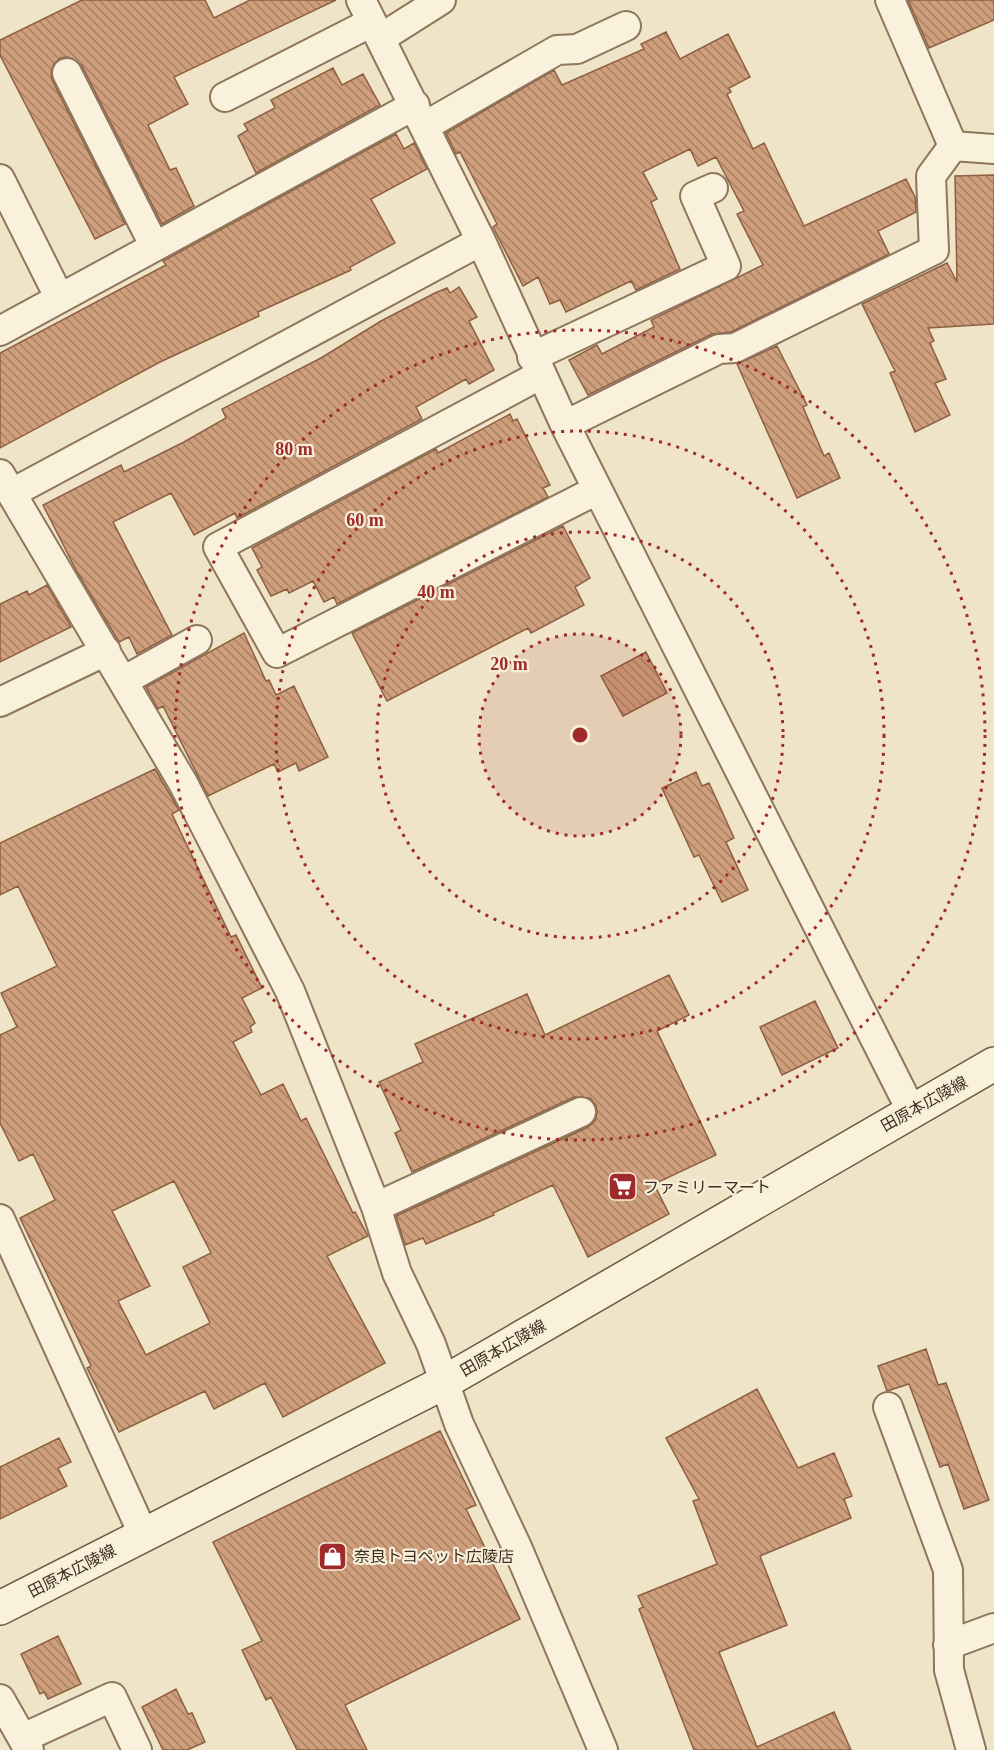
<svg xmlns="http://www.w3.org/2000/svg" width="994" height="1750" font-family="'Times New Roman','Noto Sans JP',serif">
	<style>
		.building { fill: url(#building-back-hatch); stroke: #8d5f41; stroke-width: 1.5; fill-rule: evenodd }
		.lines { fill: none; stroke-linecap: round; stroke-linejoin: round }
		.minor-casing { stroke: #8d765c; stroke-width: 32 }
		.secondary-casing { stroke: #6f573f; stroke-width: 36 }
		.minor { stroke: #faf1dc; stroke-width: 28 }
		.secondary { stroke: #faf1dc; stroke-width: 33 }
		.ring { fill: none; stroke: #9e2a2b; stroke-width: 3; stroke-dasharray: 3 6 }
		.labels { text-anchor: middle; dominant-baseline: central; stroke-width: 4.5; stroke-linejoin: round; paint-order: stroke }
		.street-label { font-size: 16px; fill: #3d2e20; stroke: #f7eed8 }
		.poi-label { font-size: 16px; fill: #3d2e20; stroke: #f7eed8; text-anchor: start }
		.centre { fill: #9e2a2b; stroke: #f7eed8; stroke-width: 3 }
		.ring-label { font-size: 18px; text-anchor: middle; font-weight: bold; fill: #9e2a2b; stroke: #f7eed8; stroke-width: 4.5; stroke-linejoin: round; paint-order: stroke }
	</style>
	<defs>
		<pattern id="building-back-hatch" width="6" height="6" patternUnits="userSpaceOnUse" patternTransform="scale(1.5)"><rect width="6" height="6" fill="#cf9f7d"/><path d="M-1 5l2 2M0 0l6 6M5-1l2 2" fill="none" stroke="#a98266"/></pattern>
	</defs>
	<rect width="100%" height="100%" fill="#f0e4c8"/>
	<path class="building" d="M82 0H205L214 18 250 0H336L174 77 188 104 148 125 170 170 176 168 194 206 162 224 82 66 68 57 60 58 54 64 51 72 52 80 125 224 95 239 0 55V40Z
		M908 0H994V20L929 48Z
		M666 32 680 59 728 34 750 77 729 88 731 92 727 94 753 149 764 143 804 226 906 179 915 197 916 212 878 231 889 254 731 332 712 334 588 395 569 360 597 345 602 354 654 327 651 320 763 265 737 214 744 211 716 157 698 166 690 149 643 172 657 199 651 202 680 269 636 290 631 281 566 312 560 300 550 304 538 277 523 286 493 227 497 224 460 152 456 154 446 133 554 70 562 85 644 49 641 44Z
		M333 68 342 85 363 74 380 105 256 173 238 136 248 130 244 124 275 108 271 100Z
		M396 134 404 149 414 143 427 169 371 199 395 243 350 267 351 270 258 312 259 316 160 362 0 448V353L166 265 163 261Z
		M994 175V324L928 328 934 341 930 343 946 379 935 383 950 415 915 432 890 373 895 371 862 304 947 263 957 282 955 176Z
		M459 287 477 317 469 321 494 370 469 384 466 379 416 407 422 419 237 518 235 513 194 535 171 493 113 522 172 635 137 654 129 637 119 642 76 570 43 505 121 465 124 472 184 442 226 418 222 409 321 358 381 321 435 293 447 288 450 293Z
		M777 346 807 405 803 407 824 456 829 453 840 478 797 498 737 364Z
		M510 414 513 421 517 419 550 485 543 488 548 497 337 604 334 597 324 602 313 581 289 593 287 589 271 596 257 570 262 567 252 548 436 449 438 453Z
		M563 526 590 578 575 587 584 605 531 633 528 628 387 701 352 633Z
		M47 585 71 627 0 662V604L27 591 29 595Z
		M244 633 266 681 269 680 276 695 294 686 328 757 299 771 296 763 278 772 274 764 208 796 163 706 158 709 146 687Z
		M646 652 667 693 623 716 601 676Z
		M155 769 179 810 172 814 231 937 236 935 262 988 242 998 255 1023 250 1027 252 1032 233 1042 261 1095 283 1084 301 1121 306 1118 353 1213 355 1212 368 1236 327 1256 385 1363 283 1417 265 1383 214 1409 205 1391 119 1432 87 1368 91 1366 20 1218 55 1200 33 1154 19 1161 0 1123V1035L17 1027 1 993 57 966 18 886 0 895V843ZM174 1181 211 1253 183 1267 210 1323 146 1355 118 1301 150 1286 112 1211Z
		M696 772 702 786 709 783 734 838 726 842 748 890 722 902 699 855 694 857 662 788Z
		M669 975 689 1015 657 1031 716 1155 654 1184 669 1214 588 1257 553 1185 493 1213 494 1215 426 1244 423 1238 405 1245 396 1216 588 1127 595 1121 597 1113 596 1105 590 1098 574 1097 412 1172 395 1133 401 1130 379 1082 423 1062 415 1044 527 994 545 1035Z
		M815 1001 838 1048 782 1075 760 1027Z
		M926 1349 938 1385 946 1383 989 1500 964 1509 948 1464 940 1467 909 1384 887 1391 878 1366Z
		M757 1389 798 1468 834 1453 852 1496 844 1499 851 1518 760 1556 787 1625 719 1652 757 1747 834 1712 851 1750H694L639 1609 643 1607 638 1596 717 1564 693 1501 699 1499 666 1438Z
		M440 1431 476 1505 466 1509 520 1619 345 1705 367 1750H297L271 1697 266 1700 242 1650 262 1641 213 1542Z
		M59 1438 71 1462 58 1468 67 1486 0 1519V1467Z
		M58 1636 81 1684 48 1699 44 1692 40 1694 21 1654Z
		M176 1689 188 1714 192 1713 205 1742 187 1750H163L142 1707Z"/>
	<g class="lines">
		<defs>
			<path id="minor" d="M361 0 481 241 565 425 911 1110
				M890 0 953 146
				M381 38 441 0
				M67 73 154 245
				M225 97 372 22
				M425 126 557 50 577 49 626 26
				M953 146 994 149
				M0 179 59 297
				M0 331 415 105
				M532 357 726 266 695 196 713 188
				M540 375 218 547 277 653 597 490
				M565 425 719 349 735 348 934 250 931 176 953 146
				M0 474 183 783 290 991 376 1207 397 1273 431 1344 459 1424 517 1547 603 1750
				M12 493 481 241
				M123 681 197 640
				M0 702 106 651
				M376 1207 581 1112
				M0 1219 144 1536
				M888 1407 948 1570 949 1670 971 1750
				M948 1645 994 1628
				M0 1699 29 1750
				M23 1738 112 1697 137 1750"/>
			<path id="secondary" d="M0 1608 443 1383 994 1064"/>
		</defs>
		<use href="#minor" class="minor-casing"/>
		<use href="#secondary" class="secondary-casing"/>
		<use href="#minor" class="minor"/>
		<use href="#secondary" class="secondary"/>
	</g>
	<circle cx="580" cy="735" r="101" fill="#9e2a2b" fill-opacity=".12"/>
	<g class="ring">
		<circle cx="580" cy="735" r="101"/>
		<circle cx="580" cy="735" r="203"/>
		<circle cx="580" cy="735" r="304"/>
		<circle cx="580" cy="735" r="405"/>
	</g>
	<defs>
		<symbol id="supermarket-square" viewBox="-11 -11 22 22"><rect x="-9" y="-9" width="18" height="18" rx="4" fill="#9e2a2b" stroke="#f7eed8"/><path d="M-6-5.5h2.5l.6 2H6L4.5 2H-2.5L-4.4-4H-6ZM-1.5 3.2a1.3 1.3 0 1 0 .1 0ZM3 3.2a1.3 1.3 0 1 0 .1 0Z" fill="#fff"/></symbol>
		<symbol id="shop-square" viewBox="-11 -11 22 22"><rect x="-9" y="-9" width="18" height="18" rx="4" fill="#9e2a2b" stroke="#f7eed8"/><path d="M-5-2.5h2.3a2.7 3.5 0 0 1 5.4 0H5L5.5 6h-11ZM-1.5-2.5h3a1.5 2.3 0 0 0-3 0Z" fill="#fff"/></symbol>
	</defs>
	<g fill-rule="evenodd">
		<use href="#supermarket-square" x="606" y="1170" width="33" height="33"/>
		<use href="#shop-square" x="316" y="1540" width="33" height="33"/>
	</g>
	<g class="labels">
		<g class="street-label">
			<text transform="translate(924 1104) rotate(-29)">田原本広陵線</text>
			<text transform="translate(503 1348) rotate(-30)">田原本広陵線</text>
			<text transform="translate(72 1571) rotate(-27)">田原本広陵線</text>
		</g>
		<g class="poi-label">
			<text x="643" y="1187">ファミリーマート</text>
			<text x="354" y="1556">奈良トヨペット広陵店</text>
		</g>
	</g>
	<circle cx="580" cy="735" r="9" class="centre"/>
	<g class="ring-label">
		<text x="294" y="455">80 m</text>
		<text x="365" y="526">60 m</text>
		<text x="436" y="598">40 m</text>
		<text x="509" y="670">20 m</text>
	</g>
</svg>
